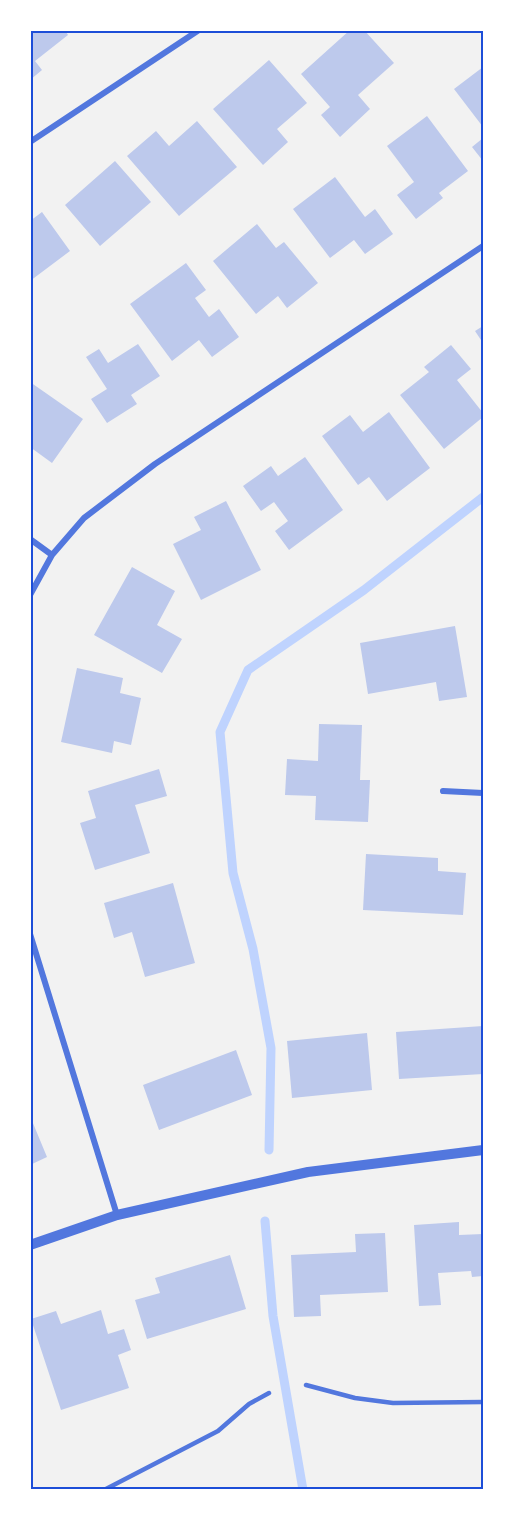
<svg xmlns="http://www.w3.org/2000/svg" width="513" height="1520" font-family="Montserrat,sans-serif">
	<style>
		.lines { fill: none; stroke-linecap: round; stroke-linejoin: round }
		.stream { stroke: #bfd3fe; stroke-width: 9 }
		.building { fill: #bdc9ec }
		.service { stroke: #5277de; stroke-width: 4.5 }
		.minor { stroke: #5277de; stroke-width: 6 }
		.tertiary { stroke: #5277de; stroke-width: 10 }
		.neatline { fill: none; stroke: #1d4ed8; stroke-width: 2 }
	</style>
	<rect width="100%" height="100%" fill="#f2f2f2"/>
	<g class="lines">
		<path class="stream" d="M269 1150 271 1048 253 949 233 873 220 732 248 670 364 590 483 497
			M265 1221 273 1316 303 1490"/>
	</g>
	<path class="building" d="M30 30H65L68 35 35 61 42 70 30 80Z
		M350 30H364L394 63 358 95 370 109 340 137 321 115 330 107 301 74Z
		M269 60 307 103 277 129 288 142 263 165 213 109Z
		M483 67V127L454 89Z
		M427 116 468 171 439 193 443 198 416 219 397 195 414 182 387 146Z
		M197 121 237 167 179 216 127 156 156 131 169 146Z
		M483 138V161L472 147Z
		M115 161 151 202 100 246 65 205Z
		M335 177 365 217 375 209 393 234 365 254 354 240 330 258 293 209Z
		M42 212 70 251 30 281V221Z
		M257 224 276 248 284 242 318 283 287 308 278 296 256 314 213 261Z
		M186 263 206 290 195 298 209 317 219 309 239 337 212 357 199 340 172 361 130 304Z
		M483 326V343L475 331Z
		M138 344 160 376 131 395 137 404 107 423 91 399 107 389 86 357 99 349 108 363Z
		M451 345 471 369 457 380 483 413V417L444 449 400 395 429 372 424 367Z
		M30 382 83 419 52 463 30 447Z
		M389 412 430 468 387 501 369 477 358 485 322 436 350 415 363 432Z
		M305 457 343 510 289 550 275 531 288 521 274 502 261 511 243 486 271 466 278 476Z
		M226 501 261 570 201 600 173 544 201 530 194 517Z
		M132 567 175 591 157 625 182 639 162 673 94 635Z
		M455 626 467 697 439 701 436 682 368 694 360 643Z
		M77 668 123 678 120 693 141 698 131 745 114 741 112 753 61 742Z
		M319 724 362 725 360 780H370L368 822 315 820 316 796 285 795 287 759 318 761Z
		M159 769 167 796 135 805 150 853 95 870 80 823 96 818 88 791Z
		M366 854 438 858V871L466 873 463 915 363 910Z
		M173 883 195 963 145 977 132 932 114 938 104 903Z
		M483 1026V1074L399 1079 396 1032Z
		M367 1033 372 1090 292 1098 287 1041Z
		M236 1050 252 1095 159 1130 143 1085Z
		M30 1116 47 1157 30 1165Z
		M459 1222V1235L483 1234V1276L472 1277 471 1271 438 1273 441 1305 419 1306 414 1225Z
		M385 1233 388 1292 320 1295 321 1316 294 1317 291 1255 356 1252 355 1234Z
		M230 1255 246 1309 147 1339 135 1300 160 1293 155 1278Z
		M101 1310 108 1334 124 1329 131 1350 118 1355 129 1388 61 1410 31 1319 56 1311 61 1324Z"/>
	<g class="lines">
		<path class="service" d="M306 1385 355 1398 393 1403 483 1402
			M104 1490 218 1431 249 1404 269 1393"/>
		<path class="minor" d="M30 142 199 30
			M30 539 52 555
			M30 595 52 555 84 518 155 464 483 246
			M443 791 483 793
			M30 934 117 1215"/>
		<path class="tertiary" d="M30 1245 117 1215 308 1172 483 1150"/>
	</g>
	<rect width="513" height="1520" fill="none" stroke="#ffffff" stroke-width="63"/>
	<rect x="32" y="32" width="450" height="1456" class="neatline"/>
</svg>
